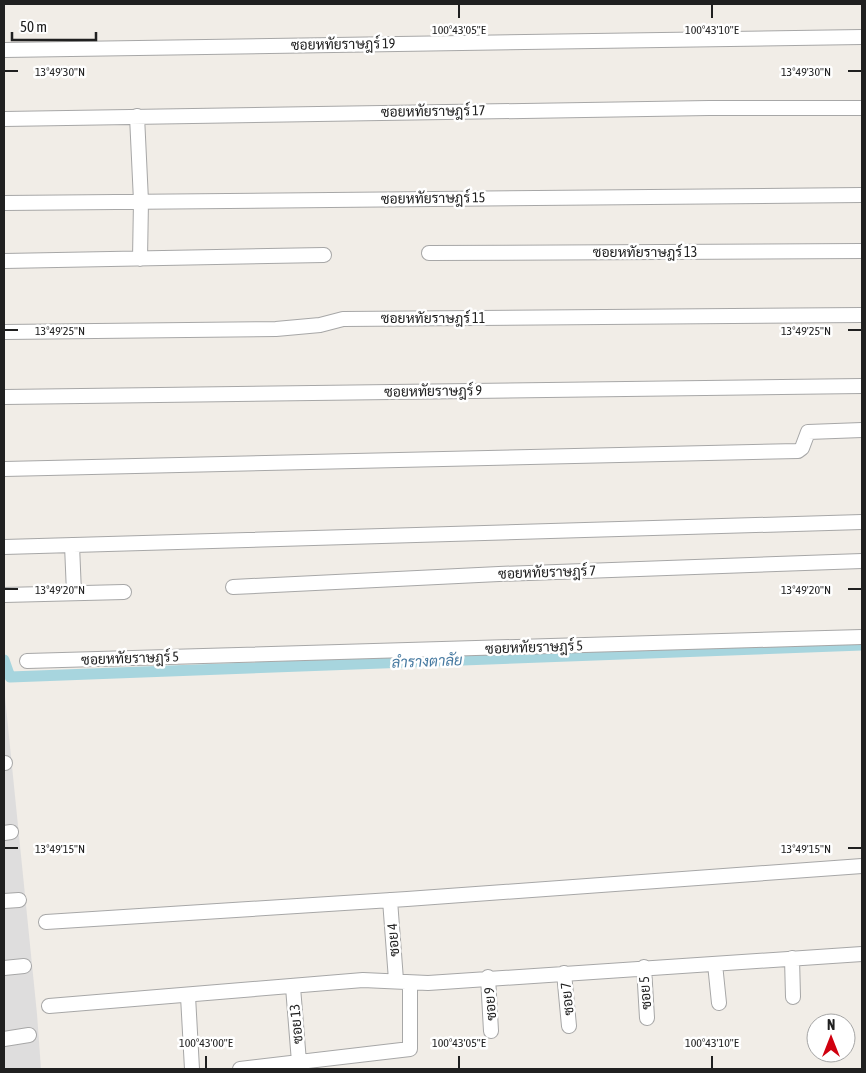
<svg xmlns="http://www.w3.org/2000/svg" width="866" height="1073" font-family="'Asap Condensed',Sarabun,sans-serif">
	<style>
		.residential { fill: #dedddd }
		.lines { fill: none; stroke-linecap: round; stroke-linejoin: round }
		.canal { stroke: #a7d5de; stroke-width: 11 }
		.street-casing { stroke: #a7a7a7; stroke-width: 16 }
		.street { stroke: #fff; stroke-width: 14 }
		.ticks { fill: none; stroke: #202020; stroke-width: 2 }
		.labels { text-anchor: middle; dominant-baseline: central; stroke-width: 5; stroke-linejoin: round; paint-order: stroke }
		.street-label { font-size: 14px; fill: #202020; stroke: #fff }
		.water-label { font-size: 15px; font-style: italic; fill: #4679a0; stroke: #fff }
		.ticks-label { font-size: 12px; text-anchor: middle; fill: #202020; stroke: #fff; stroke-width: 5; stroke-linejoin: round; paint-order: stroke }
	</style>
	<rect width="100%" height="100%" fill="#f1ede7"/>
	<path class="residential" d="M4 687 37 1014 41 1069H4Z"/>
	<g class="lines">
		<path class="canal" d="M4 660 10 677 862 645"/>
		<defs>
			<path id="street" d="M4 50 862 37
				M137 116 141 201 140 259
				M4 119 709 108H862
				M4 203 862 195
				M429 253 862 251
				M4 261 324 255
				M4 332 276 329 320 325 343 319 862 315
				M4 397 862 386
				M4 469 798 451 802 448 808 432 862 430
				M72 545 74 593
				M4 547 862 522
				M233 587 499 574 862 561
				M4 595 124 592
				M27 661 862 637
				M4 763H5
				M4 833 11 832
				M390 900 396 980
				M4 901 19 900
				M46 922 407 899 862 866
				M792 958 793 997
				M715 964 719 1003
				M644 967 647 1018
				M4 968 24 966
				M564 973 569 1026
				M488 977 491 1031
				M293 987 299 1062
				M188 996 192 1069
				M49 1006 363 980 428 983 862 954
				M4 1039 29 1035
				M240 1069 410 1049V983"/>
		</defs>
		<use href="#street" class="street-casing"/>
		<use href="#street" class="street"/>
	</g>
	<path class="ticks" d="M459 5V18M712 5V18M5 71H18M848 71H861M5 330H18M848 330H861M5 589H18M848 589H861M5 848H18M848 848H861M206 1056V1068M459 1056V1068M712 1056V1068"/>
	<g class="labels">
		<g class="street-label">
			<text transform="translate(343 44) rotate(-1)">ซอยหทัยราษฎร์ 19</text>
			<text transform="translate(433 111) rotate(-1)">ซอยหทัยราษฎร์ 17</text>
			<text transform="translate(433 198) rotate(-1)">ซอยหทัยราษฎร์ 15</text>
			<text x="645" y="252">ซอยหทัยราษฎร์ 13</text>
			<text x="433" y="318">ซอยหทัยราษฎร์ 11</text>
			<text transform="translate(433 391) rotate(-1)">ซอยหทัยราษฎร์ 9</text>
			<text transform="translate(547 572) rotate(-2)">ซอยหทัยราษฎร์ 7</text>
			<text transform="translate(534 647) rotate(-2)">ซอยหทัยราษฎร์ 5</text>
			<text transform="translate(130 658) rotate(-2)">ซอยหทัยราษฎร์ 5</text>
			<text transform="translate(393 940) rotate(-94)">ซอย 4</text>
			<text transform="translate(645 993) rotate(-94)">ซอย 5</text>
			<text transform="translate(567 999) rotate(-96)">ซอย 7</text>
			<text transform="translate(490 1004) rotate(-94)">ซอย 9</text>
			<text transform="translate(296 1024) rotate(-95)">ซอย 13</text>
		</g>
		<g class="water-label">
			<text transform="translate(427 661) rotate(-2)">ลำรางตาลัย</text>
		</g>
	</g>
	<g class="ticks-label">
		<text x="459" y="34">100°43'05"E</text>
		<text x="712" y="34">100°43'10"E</text>
		<text x="60" y="76">13°49'30"N</text>
		<text x="806" y="76">13°49'30"N</text>
		<text x="60" y="335">13°49'25"N</text>
		<text x="806" y="335">13°49'25"N</text>
		<text x="60" y="594">13°49'20"N</text>
		<text x="806" y="594">13°49'20"N</text>
		<text x="60" y="853">13°49'15"N</text>
		<text x="806" y="853">13°49'15"N</text>
		<text x="206" y="1047">100°43'00"E</text>
		<text x="459" y="1047">100°43'05"E</text>
		<text x="712" y="1047">100°43'10"E</text>
	</g>
	<rect width="866" height="1073" fill="none" stroke="#202020" stroke-width="10"/>
	<g transform="translate(831 1038)"><circle r="24" fill="#ffffff" stroke="#a6a6a6"/>
	<path d="M0-4L9 19L0 12L-9 19Z" fill="#d0000f"/>
	<text y="-8" font-size="14" font-weight="bold" text-anchor="middle" fill="#202020">N</text>
	</g>
	<path d="M12 32v8h84v-8" fill="none" stroke="#202020" stroke-width="2.5"/>
	<text x="20" y="32" font-size="15" fill="#202020" stroke="#ffffff" stroke-width="4" paint-order="stroke">50 m</text>
</svg>
